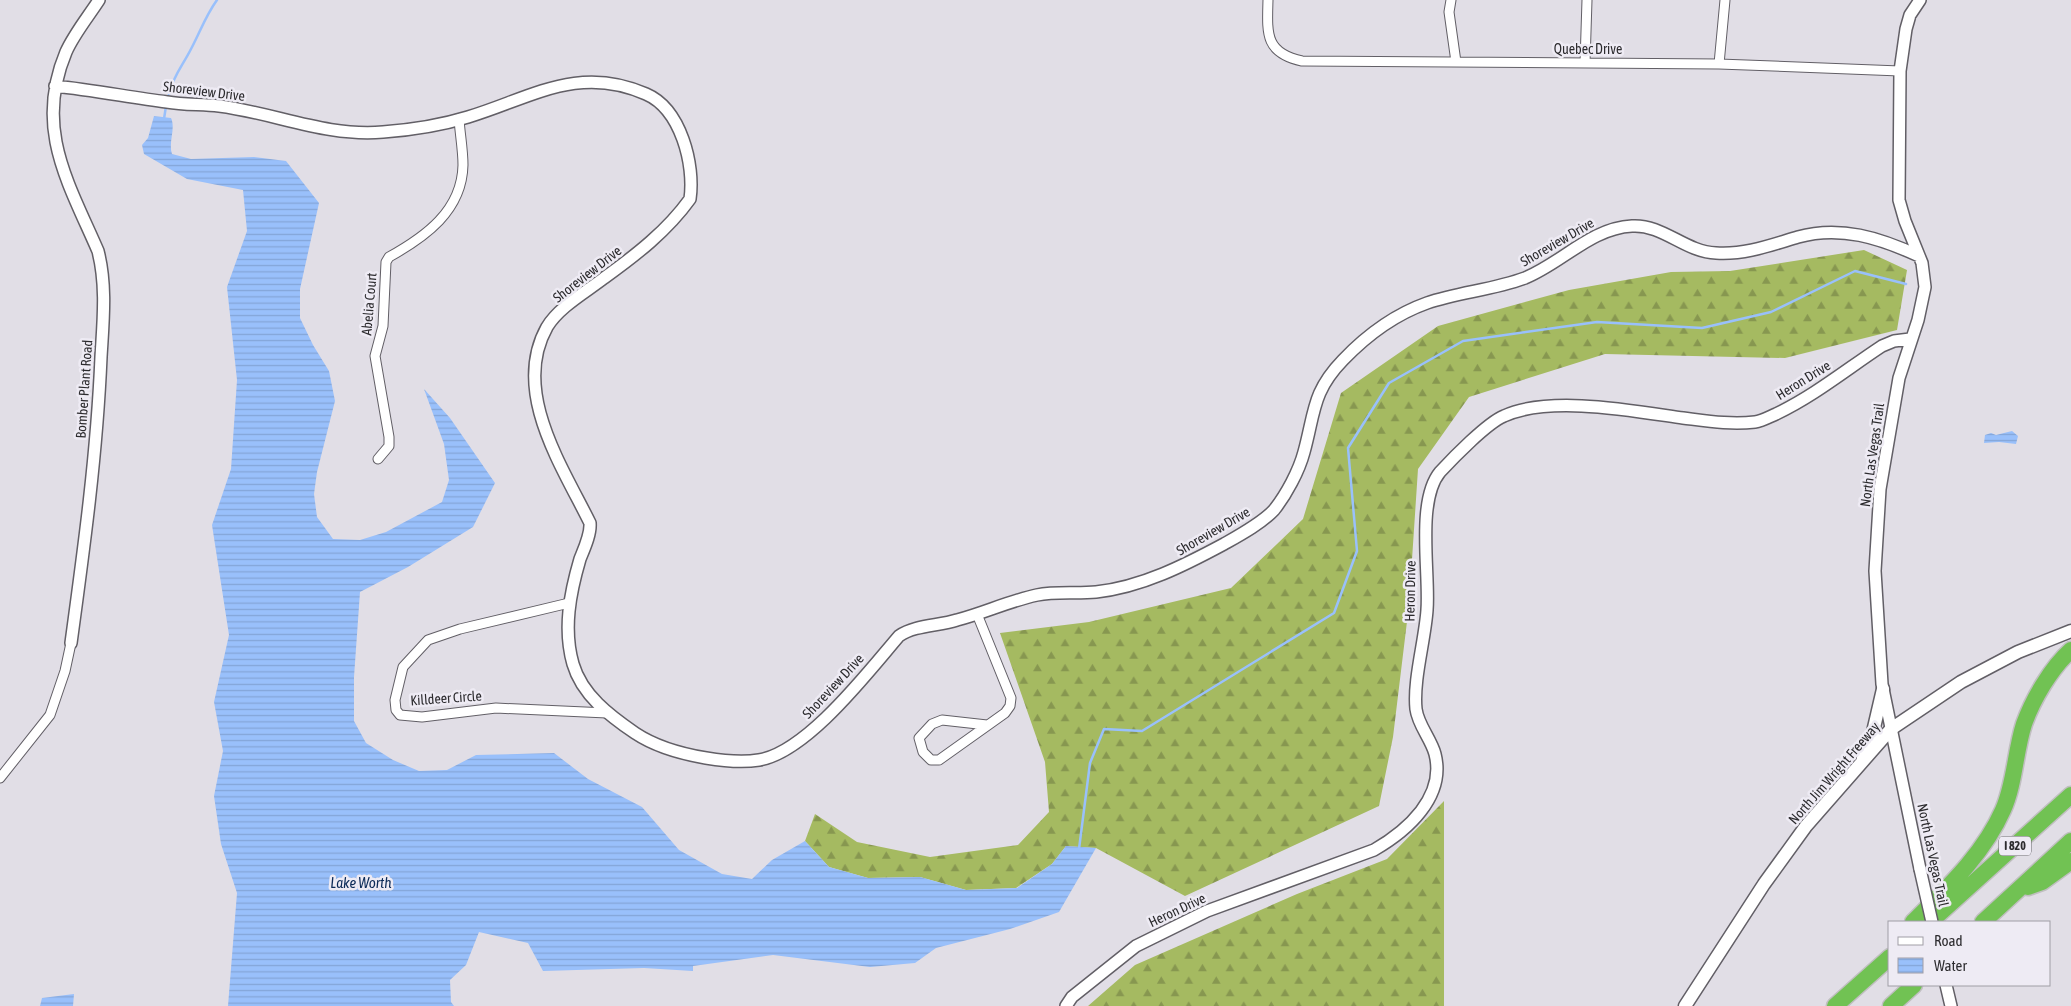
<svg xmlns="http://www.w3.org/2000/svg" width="2071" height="1006" font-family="'Asap Condensed',sans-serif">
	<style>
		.forest { fill: url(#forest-firs) }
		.water { fill: url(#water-rules) }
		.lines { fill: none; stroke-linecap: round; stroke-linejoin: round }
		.stream { stroke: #99c0fb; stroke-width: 2.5 }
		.minor-casing { stroke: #625f66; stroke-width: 11 }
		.tertiary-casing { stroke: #625f66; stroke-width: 14 }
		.secondary-casing { stroke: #625f66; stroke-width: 15 }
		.motorway-casing { stroke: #c0bfc0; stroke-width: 19 }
		.minor { stroke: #fff; stroke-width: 9 }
		.tertiary { stroke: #fff; stroke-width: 11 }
		.secondary { stroke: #fff; stroke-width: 12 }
		.motorway { stroke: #71c253; stroke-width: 16 }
		.tertiary-bridge-casing { stroke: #625f66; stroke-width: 14; stroke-linecap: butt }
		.tertiary-bridge { stroke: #fff; stroke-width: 11 }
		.labels { text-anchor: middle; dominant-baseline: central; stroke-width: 5; stroke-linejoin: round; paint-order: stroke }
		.shield { fill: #eeebf4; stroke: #666569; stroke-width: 1 }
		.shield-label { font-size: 12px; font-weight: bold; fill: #2c2b2e }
		.street-label { font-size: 14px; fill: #2c2b2e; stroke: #eeebf4 }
		.water-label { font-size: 15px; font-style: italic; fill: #0b2a57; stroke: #eeebf4 }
	</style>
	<defs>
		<pattern id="forest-firs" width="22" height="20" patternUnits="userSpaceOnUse" patternTransform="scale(1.25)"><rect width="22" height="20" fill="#a5ba61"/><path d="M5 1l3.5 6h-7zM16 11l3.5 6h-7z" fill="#879750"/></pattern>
		<pattern id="water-rules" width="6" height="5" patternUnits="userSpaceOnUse" patternTransform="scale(1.25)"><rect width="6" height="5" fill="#99c0fb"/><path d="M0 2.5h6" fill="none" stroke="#84a5d7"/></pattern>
	</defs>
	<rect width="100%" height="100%" fill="#e1dee6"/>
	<path class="forest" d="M1864 250 1907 270 1897 330 1785 358 1605 354 1469 397 1418 469 1409 605 1393 737 1379 806 1185 896 1096 848 1066 846 1052 864 1016 888 966 890 920 877 868 878 829 867 805 841 815 814 857 842 930 857 1018 845 1049 812 1045 762 1000 633 1089 622 1231 588 1303 519 1341 393 1438 326 1569 290 1671 272 1730 271Z
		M1444 801V1006H1088L1135 965 1297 894 1387 859Z"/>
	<path class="water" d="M154 116 171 118C176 129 168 142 172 154L191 159 254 157 286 161 319 203 300 289V318L313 345 329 371 335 401 317 472 314 494 317 517 333 539 360 540 386 532 442 502 449 480 444 444 424 389 450 418 495 483 473 527 408 567 360 592 354 677V721L366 743 393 760 419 771 447 770 476 755 554 753 588 779 642 807 679 850 722 874 752 879 772 860 805 841 829 867 868 878 920 877 966 890 1017 888 1052 864 1066 846 1096 848 1059 912 1010 929 936 948 915 963 870 967 773 955 693 966V971L644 968 543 971 528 943 479 932 466 965 450 980 451 1002 454 1006H228L237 893 221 844 214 796 223 751 214 702 229 635 212 525 231 469 237 380 227 287 247 231 243 190 187 179 144 154 142 145 148 138Z
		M2012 431 2018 436 2016 444 1999 442 1984 443 1985 435 1991 433 1996 435Z
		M74 994 73 1006H40L42 998Z"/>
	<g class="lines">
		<path class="stream" d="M169 94C173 76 183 65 191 49 200 32 206 15 217 0
			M164 119 166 106
			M1079 849 1090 763 1104 729 1142 731 1334 613 1357 551 1348 448 1389 383 1463 341 1597 322 1702 328 1771 312 1855 271 1906 284"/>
		<defs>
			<path id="minor" d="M1268 0C1267 34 1265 53 1302 61L1719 64 1900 71
				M1451 0 1449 12 1456 62
				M1585 63 1587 0
				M1719 64 1725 0
				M378 459 389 446V437L375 356 383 326 386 262 389 257C425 237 462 211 463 165 463 150 460 134 459 119
				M569 603 460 629 428 640 403 667 395 700 396 710 400 715 422 717 496 708 607 713
				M977 614 1011 698 1010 706 1005 713 939 760H931L923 752 919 738 932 724 942 720 987 725
				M0 778 50 715 65 671 71 643"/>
			<path id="tertiary" d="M1920 0 1910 15 1906 29 1900 71 1899 200 1905 221 1922 263 1925 287 1918 320 1899 378 1880 489 1875 571 1882 684 1920 869
				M55 86C92 90 129 97 167 102 184 105 202 104 219 106 275 113 326 137 383 132 410 130 442 125 468 117 531 98 578 64 646 94 681 109 695 165 690 199 667 231 636 255 604 278 586 292 559 307 547 327 511 391 562 466 590 523 591 534 584 549 580 559 570 593 563 629 573 664 582 695 610 716 635 733 656 747 682 754 706 758 724 761 741 763 759 760 807 752 868 672 899 636 915 625 938 626 957 620 984 613 1009 601 1037 595 1056 591 1077 594 1096 592 1142 587 1185 565 1224 544 1240 535 1262 523 1274 510 1286 495 1299 471 1304 452 1315 412 1312 392 1343 360 1366 336 1396 314 1427 303 1459 292 1493 290 1525 278 1562 263 1591 228 1632 226 1663 224 1685 252 1716 253 1745 255 1771 245 1798 237 1840 225 1880 238 1919 256
				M71 643C84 548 97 453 101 357 103 322 107 286 98 251 68 182 34 128 66 52 74 34 88 17 99 0
				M1946 985 1951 1006
				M1066 1006 1072 997 1136 946 1207 911 1374 850C1407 831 1446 797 1435 754 1431 739 1418 725 1416 709 1413 680 1425 640 1427 610 1430 574 1416 501 1440 472 1453 458 1487 423 1504 416 1549 395 1634 411 1683 418 1707 421 1731 425 1755 422 1762 421 1769 417 1776 414 1814 396 1847 369 1882 346L1894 341 1910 339"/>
			<path id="secondary" d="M1863 758 1873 732 1883 689
				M1685 1006 1764 884 1806 826 1891 729 1961 682 2018 652 2071 631"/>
			<path id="motorway" d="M2028 887 2042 882 2071 861
				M1913 922C1947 888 1983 855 2003 810 2015 783 2015 752 2024 724 2033 699 2051 668 2071 650
				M1930 922 2071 795
				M1983 922 2071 841
				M1835 1006 1890 957
				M1891 1006 1914 985"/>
		</defs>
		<use href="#minor" class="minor-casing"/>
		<use href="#tertiary" class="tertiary-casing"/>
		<use href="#secondary" class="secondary-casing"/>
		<use href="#motorway" class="motorway-casing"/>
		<use href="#minor" class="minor"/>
		<use href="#tertiary" class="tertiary"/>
		<use href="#secondary" class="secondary"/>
		<use href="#motorway" class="motorway"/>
		<defs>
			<path id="tertiary-bridge" d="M1920 869 1932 922"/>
		</defs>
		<use href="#tertiary-bridge" class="tertiary-bridge-casing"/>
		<use href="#tertiary-bridge" class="tertiary-bridge"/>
	</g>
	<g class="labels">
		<rect class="shield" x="1999" y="836.5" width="32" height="19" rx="4"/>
		<g class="shield-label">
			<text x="2015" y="846">I 820</text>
		</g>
		<g class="street-label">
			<text x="1588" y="49">Quebec Drive</text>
			<text transform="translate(204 91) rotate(7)">Shoreview Drive</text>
			<text transform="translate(1557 242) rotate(-30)">Shoreview Drive</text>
			<text transform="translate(587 274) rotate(-38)">Shoreview Drive</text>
			<text transform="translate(369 304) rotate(-85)">Abelia Court</text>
			<text transform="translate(1803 380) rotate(-32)">Heron Drive</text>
			<text transform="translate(84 389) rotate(-86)">Bomber Plant Road</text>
			<text transform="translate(1872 455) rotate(-82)">North Las Vegas Trail</text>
			<text transform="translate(1213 531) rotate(-30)">Shoreview Drive</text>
			<text transform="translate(1410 591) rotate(-89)">Heron Drive</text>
			<text transform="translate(833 686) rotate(-47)">Shoreview Drive</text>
			<text transform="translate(446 698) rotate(-4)">Killdeer Circle</text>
			<text transform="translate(1834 773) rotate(-49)">North Jim Wright Freeway</text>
			<text transform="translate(1933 855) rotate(78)">North Las Vegas Trail</text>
			<text transform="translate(1177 910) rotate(-25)">Heron Drive</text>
		</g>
		<g class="water-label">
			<text x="361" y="882">Lake Worth</text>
		</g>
	</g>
	<rect x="1888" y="921" width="162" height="65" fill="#eeebf4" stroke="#a09ea5"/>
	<rect x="1898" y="937" width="25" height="8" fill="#ffffff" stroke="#a09ea5"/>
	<text x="1934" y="946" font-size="15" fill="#2c2b2e">Road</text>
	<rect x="1898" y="958" width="25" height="15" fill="url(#water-rules)" stroke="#a09ea5"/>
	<text x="1934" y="971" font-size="15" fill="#2c2b2e">Water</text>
</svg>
